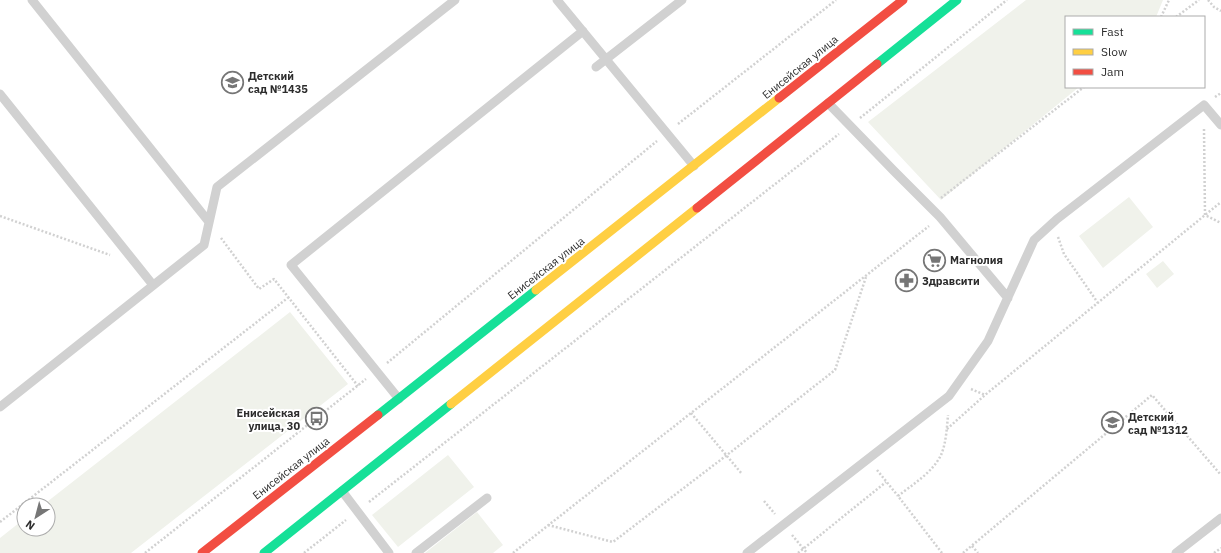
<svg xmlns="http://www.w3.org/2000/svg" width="1221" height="553" font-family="'IBM Plex Sans',sans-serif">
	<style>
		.green { fill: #f0f2eb }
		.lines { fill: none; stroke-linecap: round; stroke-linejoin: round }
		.path { stroke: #d1d1d1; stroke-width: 2.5; stroke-dasharray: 2 2; stroke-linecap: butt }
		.lane { stroke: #d1d1d1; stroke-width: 9 }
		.fast { stroke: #16e098; stroke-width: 9 }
		.slow { stroke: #ffcf43; stroke-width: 9 }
		.jam { stroke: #f24e42; stroke-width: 9 }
		.labels { text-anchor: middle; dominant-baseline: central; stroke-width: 4; stroke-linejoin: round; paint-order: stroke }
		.street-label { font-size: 11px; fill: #2c2c2c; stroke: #fff }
		.poi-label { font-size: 11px; font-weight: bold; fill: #2c2c2c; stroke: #fff; text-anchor: start }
	</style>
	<rect width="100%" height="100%" fill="#fff"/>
	<path class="green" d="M1026 0H1163L1156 17H1066V87H1079L941 200 868 122Z
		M1129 197 1153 227 1103 268 1079 236Z
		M1163 261 1174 274 1157 288 1146 274Z
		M290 312 348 384 131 553H0V538L24 519V529H48V505H43Z
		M448 455 474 487 398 547 372 515Z
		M477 512 503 545 493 553H425Z"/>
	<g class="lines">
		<path class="path" d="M1208 0 1214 7 1221 11
			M1161 17 1169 0
			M1176 17 1199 0
			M1215 97 1221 93
			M860 118 1007 0
			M678 124 836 0
			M1204 129 1205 215 1221 223
			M941 198 1084 87
			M0 216 110 255
			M1058 237 1064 254 1098 303
			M221 238 259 289 274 279 358 386
			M387 363 657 141
			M971 389 985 395
			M691 413 742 474
			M947 429 985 395 1221 202
			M877 470 898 496
			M764 501 775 514
			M369 502 839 134
			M0 522 289 297
			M548 525 613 542 727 455 835 370 866 277
			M792 535 807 553
			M972 546 978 553
			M145 553 366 379
			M304 553 346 520
			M513 553 929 226
			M798 553 886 482
			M942 553 898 496C912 485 933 472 941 455 946 444 947 427 948 415
			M963 553 1152 395 1221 475
			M1214 553 1221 548"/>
		<path class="lane" d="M32 0 209 222
			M557 0 694 166
			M596 67 682 0
			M0 94 153 285
			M828 103 894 171 940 217 1008 298
			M399 399 291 265 583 31
			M0 407 204 245 217 187 455 0
			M342 491 389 553
			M416 553 487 498
			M747 553 949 396 988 341 1034 240 1057 219 1204 105 1221 125
			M1176 553 1221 518"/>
		<path class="fast" d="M877 64 957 0
			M378 415 536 290
			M264 553 451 404"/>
		<path class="slow" d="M536 290 779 98
			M451 404 697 208"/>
		<path class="jam" d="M779 98 903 0
			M697 208 877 64
			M202 553 378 415"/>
	</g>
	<defs>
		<symbol id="school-ring" viewBox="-11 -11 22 22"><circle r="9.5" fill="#fff" stroke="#767676" stroke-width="1.5"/><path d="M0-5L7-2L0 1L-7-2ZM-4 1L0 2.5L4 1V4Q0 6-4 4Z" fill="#767676"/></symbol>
		<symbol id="supermarket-ring" viewBox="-11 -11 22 22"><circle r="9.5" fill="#fff" stroke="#767676" stroke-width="1.5"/><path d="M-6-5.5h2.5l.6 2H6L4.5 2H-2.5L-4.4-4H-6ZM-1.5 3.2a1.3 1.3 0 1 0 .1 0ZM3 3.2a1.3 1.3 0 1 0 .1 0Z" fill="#767676"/></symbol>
		<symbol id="pharmacy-ring" viewBox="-11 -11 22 22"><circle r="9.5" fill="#fff" stroke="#767676" stroke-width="1.5"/><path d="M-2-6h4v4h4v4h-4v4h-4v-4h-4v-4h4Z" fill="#767676"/></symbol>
		<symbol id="bus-ring" viewBox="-11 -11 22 22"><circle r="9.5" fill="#fff" stroke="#767676" stroke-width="1.5"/><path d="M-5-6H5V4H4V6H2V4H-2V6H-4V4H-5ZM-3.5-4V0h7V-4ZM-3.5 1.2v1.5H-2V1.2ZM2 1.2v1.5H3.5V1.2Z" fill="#767676"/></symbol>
	</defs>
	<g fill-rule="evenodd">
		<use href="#school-ring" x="220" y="70" width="25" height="25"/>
		<use href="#supermarket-ring" x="922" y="248" width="25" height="25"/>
		<use href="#pharmacy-ring" x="894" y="268" width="25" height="25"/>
		<use href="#bus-ring" x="304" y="406" width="25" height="25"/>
		<use href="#school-ring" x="1100" y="410" width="25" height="25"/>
	</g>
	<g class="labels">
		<g class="street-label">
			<text transform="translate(800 67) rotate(-39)">Енисейская улица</text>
			<text transform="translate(546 268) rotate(-38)">Енисейская улица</text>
			<text transform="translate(291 468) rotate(-38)">Енисейская улица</text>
		</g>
		<g class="poi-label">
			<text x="248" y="76">Детский<tspan x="248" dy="13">сад №1435</tspan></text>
			<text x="950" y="260">Магнолия</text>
			<text x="922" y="281">Здравсити</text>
			<text x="300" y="413" text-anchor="end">Енисейская<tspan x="300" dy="13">улица, 30</tspan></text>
			<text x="1128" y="417">Детский<tspan x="1128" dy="13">сад №1312</tspan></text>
		</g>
	</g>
	<rect x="1065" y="16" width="140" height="72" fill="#ffffff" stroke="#ababab"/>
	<rect x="1073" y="29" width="20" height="6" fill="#16e098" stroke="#ababab"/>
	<text x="1101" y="36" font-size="12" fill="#2c2c2c">Fast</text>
	<rect x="1073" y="49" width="20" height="6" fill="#ffcf43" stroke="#ababab"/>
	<text x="1101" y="56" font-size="12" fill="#2c2c2c">Slow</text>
	<rect x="1073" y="69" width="20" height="6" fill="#f24e42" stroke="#ababab"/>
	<text x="1101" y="76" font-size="12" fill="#2c2c2c">Jam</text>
	<g transform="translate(36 517) rotate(216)"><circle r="19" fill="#ffffff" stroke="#ababab"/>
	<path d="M0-3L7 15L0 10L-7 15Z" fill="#767676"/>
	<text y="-6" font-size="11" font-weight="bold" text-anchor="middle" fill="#2c2c2c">N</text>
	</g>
</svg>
